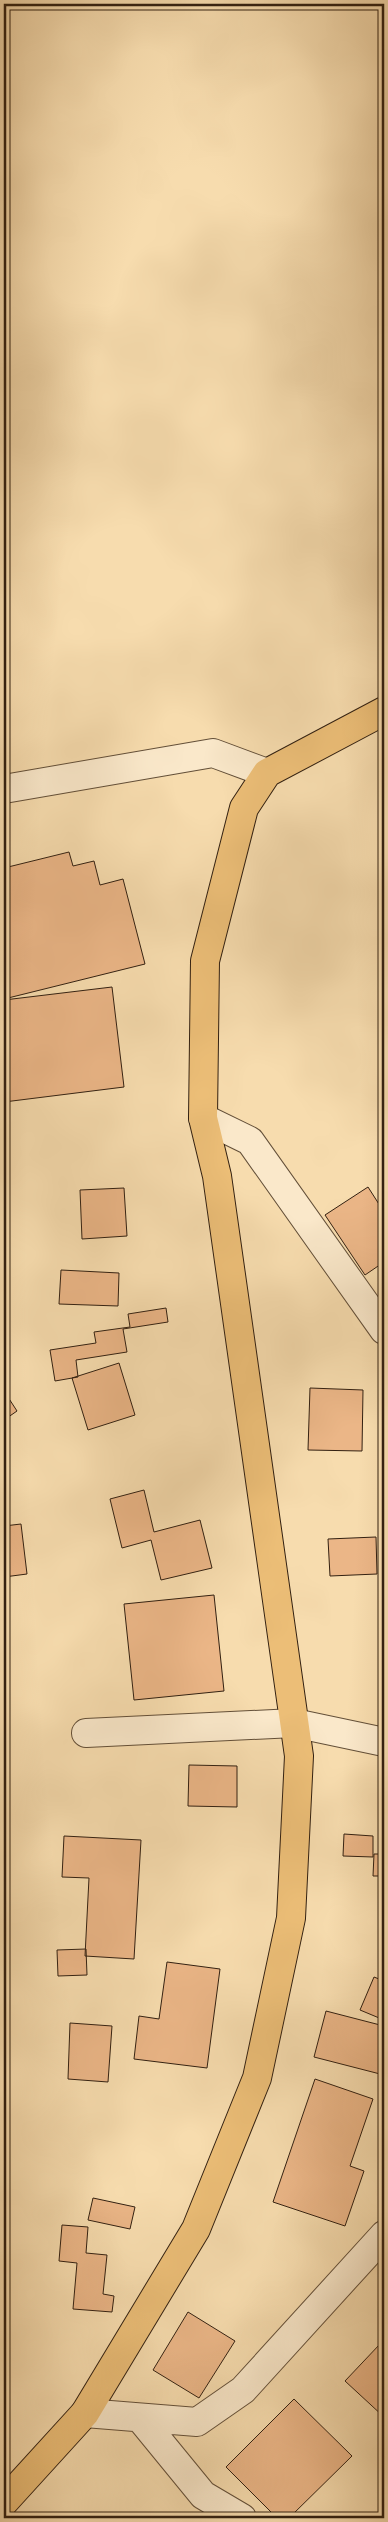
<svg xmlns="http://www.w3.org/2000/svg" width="388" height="2522" font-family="Cardo,serif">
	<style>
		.building { fill: #ebb687; stroke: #322011 }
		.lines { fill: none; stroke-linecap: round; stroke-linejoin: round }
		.minor-casing { stroke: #634f38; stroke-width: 30 }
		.major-casing { stroke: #322011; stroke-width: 30 }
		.minor { stroke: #fae8ca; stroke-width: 28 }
		.major { stroke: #ecbe77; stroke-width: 28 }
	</style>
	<rect width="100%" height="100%" fill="#f7dcae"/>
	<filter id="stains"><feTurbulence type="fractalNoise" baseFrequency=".004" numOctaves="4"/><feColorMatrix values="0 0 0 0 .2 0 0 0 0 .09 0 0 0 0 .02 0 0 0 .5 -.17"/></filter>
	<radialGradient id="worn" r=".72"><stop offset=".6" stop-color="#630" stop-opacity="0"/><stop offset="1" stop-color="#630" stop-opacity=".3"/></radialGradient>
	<path class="building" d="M69 852 73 866 94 861 100 885 123 879 145 964 4 999V868Z
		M112 987 124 1087 4 1102V1000Z
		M368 1187 384 1212V1262L365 1275 325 1215Z
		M124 1188 127 1236 82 1239 80 1190Z
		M61 1270 119 1273 118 1306 59 1304Z
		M166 1308 168 1322 123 1329 127 1352 76 1360 78 1377 55 1381 50 1350 96 1343 94 1332 130 1327 128 1314Z
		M119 1363 135 1415 88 1430 72 1378Z
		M310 1388 363 1390 362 1451 308 1450Z
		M4 1391 17 1411 4 1420Z
		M144 1490 154 1532 200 1520 212 1568 161 1580 151 1540 122 1548 110 1499Z
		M21 1524 27 1574 4 1577V1526Z
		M376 1537 377 1574 330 1576 328 1539Z
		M214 1595 224 1691 134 1700 124 1604Z
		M189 1765 237 1766V1807L188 1806Z
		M344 1834 373 1836V1857L343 1856Z
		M64 1836 141 1840 134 1959 85 1956 89 1878 62 1877Z
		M374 1854H384V1876H373Z
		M86 1949 87 1975 58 1976 57 1950Z
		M167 1962 220 1969 207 2068 134 2059 139 2016 159 2019Z
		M374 1977 384 1981V2020L360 2010Z
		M326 2011 384 2026V2075L314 2057Z
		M70 2023 112 2026 108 2082 68 2079Z
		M315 2079 373 2099 350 2166 364 2171 345 2226 273 2202Z
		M93 2198 135 2207 130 2229 88 2220Z
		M62 2225 88 2227 86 2253 107 2255 103 2294 114 2296 112 2312 73 2309 77 2263 59 2261Z
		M188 2312 235 2341 199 2398 153 2370Z
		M380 2344 384 2347V2417L345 2381Z
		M294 2399 352 2456 289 2518H277L226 2467Z"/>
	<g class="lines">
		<defs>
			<path id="minor" d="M4 789 213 753 267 773
				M203 1118 250 1141 384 1330
				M86 1733 294 1723 384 1742
				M85 2413 197 2422 243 2390 384 2235
				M140 2418 203 2495 242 2518"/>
			<path id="major" d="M4 2502 85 2413 196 2229 257 2078 291 1918 299 1756 217 1176 203 1118 205 961 244 808 267 773 384 711"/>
		</defs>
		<use href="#minor" class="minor-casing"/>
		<use href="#major" class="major-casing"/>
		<use href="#minor" class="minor"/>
		<use href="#major" class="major"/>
	</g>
	<rect width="388" height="2522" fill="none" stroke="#f7dcae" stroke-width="20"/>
	<rect x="5" y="5" width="378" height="2512" fill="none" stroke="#322011" stroke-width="2.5"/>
	<rect x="10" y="10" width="368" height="2502" fill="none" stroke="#322011"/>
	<rect width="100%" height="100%" filter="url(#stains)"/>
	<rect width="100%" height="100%" fill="url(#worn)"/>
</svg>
